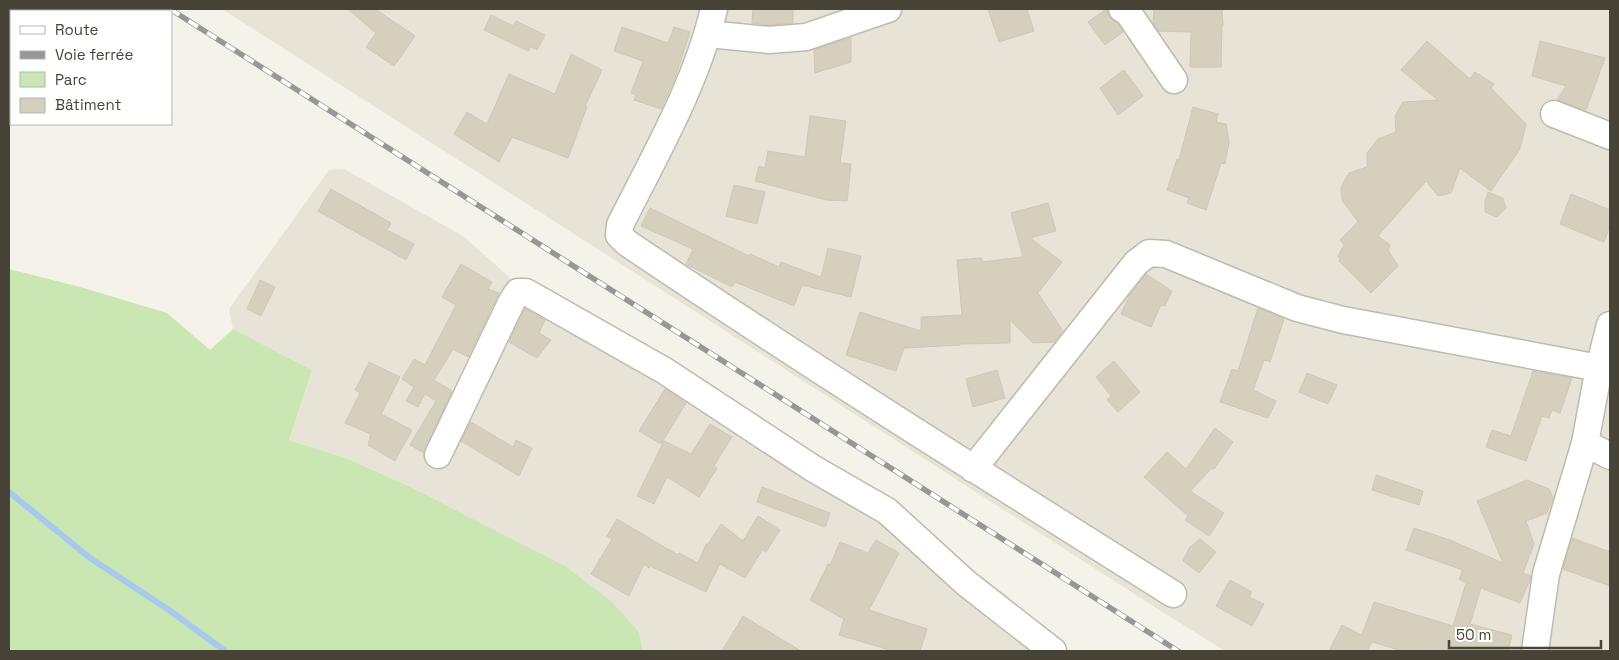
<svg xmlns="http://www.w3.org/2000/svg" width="1619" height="660" font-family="'Space Grotesk',sans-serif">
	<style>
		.residential { fill: #e7e4d7 }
		.green { fill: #c9e6b3 }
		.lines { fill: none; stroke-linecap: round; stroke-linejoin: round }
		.stream { stroke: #a8c8ed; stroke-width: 6 }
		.building { fill: #d5cfbe; stroke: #cfc7b2 }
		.minor-casing { stroke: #bfbaab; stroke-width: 29 }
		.minor { stroke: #fff; stroke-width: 26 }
		.rail-casing { stroke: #979797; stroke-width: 5.5 }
		.rail { stroke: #fff; stroke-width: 4; stroke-dasharray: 11; stroke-linecap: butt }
	</style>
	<rect width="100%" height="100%" fill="#f4f2e9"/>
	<path class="residential" d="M222 9H1610V651H1225L1164 613 707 319Z
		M344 169 463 236 526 292 814 469 1053 651H643L639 631 406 485 348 459 289 440 312 370 233 329 229 309 329 170Z"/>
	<path class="green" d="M9 269 80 287 167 313 210 350 233 329 312 370 289 440 348 459 406 485 565 566 611 601 639 632 643 651H9Z"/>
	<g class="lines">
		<path class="stream" d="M9 492 90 558 169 610 225 651"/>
	</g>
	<path class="building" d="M348 9H375L415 36 394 66 366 47 376 33Z
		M753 9H793V23L769 25 752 23Z
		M988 9H1027L1034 31 999 42Z
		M1106 9H1107L1110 18 1117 23 1123 32 1105 45 1088 22Z
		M1154 9H1222L1223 25H1222L1221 67H1190L1191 32 1158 31 1153 23Z
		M491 15 513 26 516 21 545 35 537 50 531 47 528 51 484 30Z
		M622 27 668 43 674 27 690 32 675 78 661 109 634 100 636 95 631 93 643 61 614 51Z
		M851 38V62L815 73 814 50Z
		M1427 41 1470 79 1475 72 1494 84 1491 88 1526 124 1520 149 1491 191 1460 168 1451 193 1438 196 1426 181 1378 236 1390 245 1388 250 1398 266 1371 293 1339 261 1340 259 1338 256 1344 245 1340 240 1358 222 1342 200 1341 187 1349 173 1367 167V153L1378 139 1396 132 1395 116 1403 102 1438 100 1401 70Z
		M1540 41 1605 58 1586 110 1557 100 1566 86 1532 76Z
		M571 54 602 70 585 107H587L568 158 512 137 499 162 454 134 467 112 487 124 509 74 555 94Z
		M1124 70 1143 96 1118 115 1100 88Z
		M1193 107 1218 114 1216 122 1226 124 1229 142 1225 164 1221 163 1206 210 1187 203 1189 198 1167 190 1177 159 1179 160Z
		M810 116 846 121 840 163 851 164 847 201 826 200 755 181 759 166 765 168 768 151 805 157Z
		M734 185 765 192 757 224 726 216Z
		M331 189 391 223 387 230 414 244 406 260 318 211Z
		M1488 192 1503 198 1506 208 1497 217 1485 212V201Z
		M1571 194 1610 210V225L1604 242 1560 224Z
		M1048 203 1056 231 1030 238 1062 262 1038 293 1063 331 1054 342 1033 343 1010 320V343L960 344V345L904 348 896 371 846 355 860 312 921 331V317L962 315 957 260 982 258V262L1023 257 1011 213Z
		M650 208 749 256 750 254 779 267 781 262 821 277 828 248 861 256 851 297 802 285 794 306 735 282 732 287 686 264 693 249 641 226Z
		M461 264 492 282 488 289 499 293 468 357 453 349 434 380 452 391 424 453 410 445 436 401 425 394 418 407 406 401 414 387 402 379 414 359 425 365 456 305 442 297Z
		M1146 274 1172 291 1165 306 1161 305 1151 327 1121 314 1130 295Z
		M260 280 275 287 261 316 247 309Z
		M1258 308 1284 319 1270 362 1264 360 1253 390 1276 401 1268 418 1220 402 1232 369 1238 371Z
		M525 309 545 320 539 333 551 340 537 358 509 342Z
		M1114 361 1140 392 1118 412 1107 400 1111 396 1096 377Z
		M369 362 400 377 381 414 412 430 395 461 368 445 371 434 345 423 360 393 355 390Z
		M997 370 1005 398 973 407 966 379Z
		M1533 371 1572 378 1560 413 1552 410 1549 418 1542 416 1526 461 1486 447 1492 430 1511 436Z
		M1307 373 1337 385 1328 404 1299 392Z
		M665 389 686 403 661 444 639 431Z
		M471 422 513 447 516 440 532 448 519 476 461 441Z
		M710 424 732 437 714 466 717 468 699 497 667 477 654 504 637 496 664 441 691 454Z
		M1215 428 1233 442 1214 469 1212 468 1190 491 1224 513 1209 536 1185 520 1188 516 1144 477 1167 452 1186 469Z
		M1376 475 1423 491 1419 505 1372 490Z
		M1527 480 1549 489 1553 498 1547 513 1526 521 1534 544 1523 573 1531 576 1530 580 1520 603 1481 588 1470 624 1512 635 1508 651H1402L1372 642 1367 651H1329L1342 625 1362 635 1374 602 1453 626 1466 583 1459 579 1463 570 1406 550 1414 528 1450 540 1503 563 1477 501Z
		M762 487 830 513 825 527 757 502Z
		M758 516 780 530 766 552 762 550 745 578 720 564 706 592 650 566 649 568 644 564 629 596 591 574 612 539 607 536 617 519 678 555 679 553 698 563 706 544H708L721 524 743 541Z
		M1572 538 1610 552V586L1563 569Z
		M1200 539 1216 552 1199 573 1183 561 1189 548Z
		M876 540 899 553 869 610 927 629 920 651H893L839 635 844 619 810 600 828 564 830 565 840 542 868 553Z
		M1230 580 1252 592 1249 597 1264 604 1252 626 1216 606Z
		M743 616 801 651H722Z"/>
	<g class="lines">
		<defs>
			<path id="minor" d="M714 9C696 85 655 155 620 225L619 235 627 243C807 364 990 479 1173 594
				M1122 9 1127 11 1174 80
				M708 34 769 40 806 37 888 9
				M1554 114 1610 136
				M1585 443 1610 456
				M438 455 512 301 518 292H526L665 371 814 469 887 511 966 583 1053 651
				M973 469 1136 263 1149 253 1166 254 1297 308 1343 320 1599 368
				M1535 651 1546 574 1585 443 1599 368 1610 325"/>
		</defs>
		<use href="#minor" class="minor-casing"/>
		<use href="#minor" class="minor"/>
		<defs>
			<path id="rail" d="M170 9 1178 651"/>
		</defs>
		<use href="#rail" class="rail-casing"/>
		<use href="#rail" class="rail"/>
	</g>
	<rect width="1619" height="660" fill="none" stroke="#474337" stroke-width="20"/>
	<rect x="10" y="10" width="162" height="115" fill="#ffffff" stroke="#b5b4af"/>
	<rect x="20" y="26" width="25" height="8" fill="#ffffff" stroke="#b5b4af"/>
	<text x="55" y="35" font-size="15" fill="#474337">Route</text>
	<rect x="20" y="51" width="25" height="8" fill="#979797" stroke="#b5b4af"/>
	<text x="55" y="60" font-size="15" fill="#474337">Voie ferrée</text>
	<rect x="20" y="72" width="25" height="15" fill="#c9e6b3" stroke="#b5b4af"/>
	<text x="55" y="85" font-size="15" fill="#474337">Parc</text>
	<rect x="20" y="98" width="25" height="15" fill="#d5cfbe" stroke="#b5b4af"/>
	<text x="55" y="110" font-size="15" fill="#474337">Bâtiment</text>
	<path d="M1449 640v8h152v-8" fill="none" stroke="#474337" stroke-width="2.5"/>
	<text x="1456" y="640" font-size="15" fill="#474337" stroke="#ffffff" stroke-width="4" paint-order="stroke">50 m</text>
</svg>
